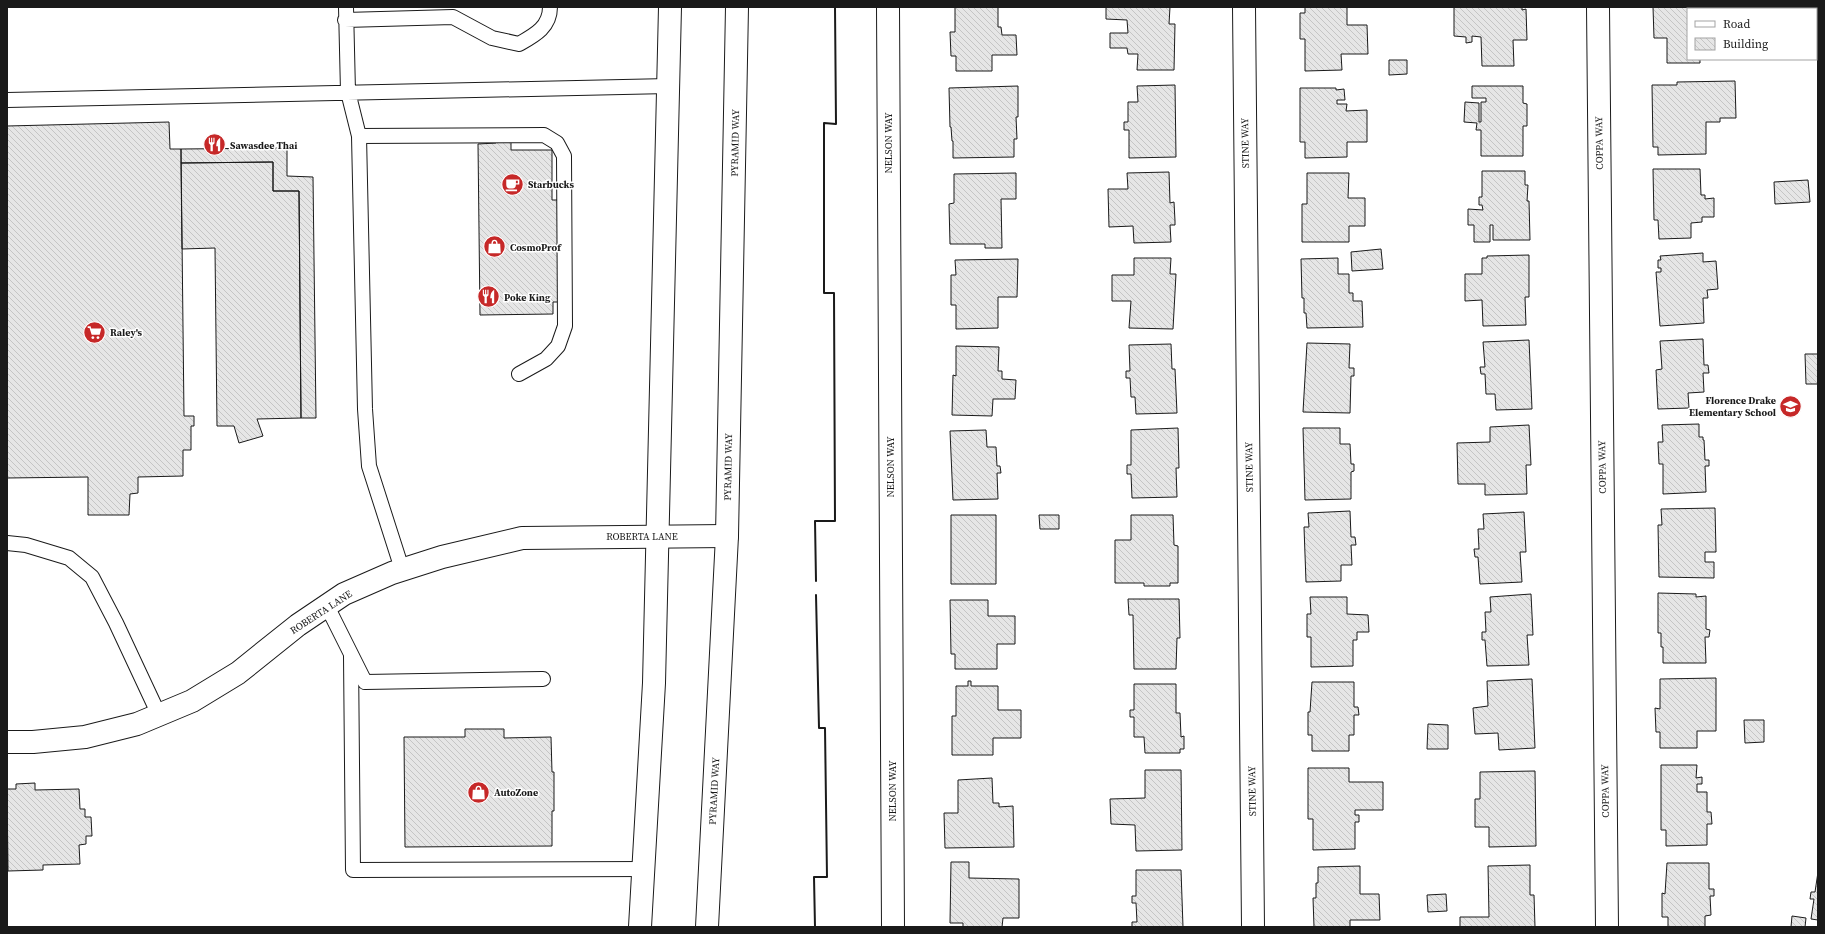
<svg xmlns="http://www.w3.org/2000/svg" width="1825" height="934" font-family="'Source Serif 4',serif">
	<style>
		.building { fill: url(#building-back-hatch); stroke: #1a1a1a }
		.lines { fill: none; stroke-linecap: round; stroke-linejoin: round }
		.service-casing { stroke: #1a1a1a; stroke-width: 16 }
		.minor-casing { stroke: #1a1a1a; stroke-width: 24 }
		.primary-casing { stroke: #1a1a1a; stroke-width: 24 }
		.service { stroke: #fff; stroke-width: 14 }
		.minor { stroke: #fff; stroke-width: 22 }
		.primary { stroke: #fff; stroke-width: 22 }
		.wall { stroke: #1a1a1a; stroke-width: 2 }
		.labels { text-anchor: middle; dominant-baseline: central; stroke-width: 3; stroke-linejoin: round; paint-order: stroke }
		.street-label { font-size: 10px; fill: #1a1a1a; stroke: #fff }
		.poi-label { font-size: 10px; font-weight: bold; fill: #1a1a1a; stroke: #fff; text-anchor: start }
	</style>
	<defs>
		<pattern id="building-back-hatch" width="6" height="6" patternUnits="userSpaceOnUse"><rect width="6" height="6" fill="#e6e6e6"/><path d="M-1 5l2 2M0 0l6 6M5-1l2 2" fill="none" stroke="#c5c5c5"/></pattern>
	</defs>
	<rect width="100%" height="100%" fill="#fff"/>
	<path class="building" d="M955 7H998V27H1001L1002 35H1016L1017 55H992V71H956V56H951L950 32H955Z
		M1106 7H1170L1169 24H1175L1174 70H1137L1138 54H1128L1127 48H1110V33H1128L1127 20 1106 19Z
		M1305 7H1347V25H1367L1368 54H1341L1342 70 1305 71V39H1300V13H1305Z
		M1454 7H1522V10L1526 9 1527 40H1513L1514 66H1482L1481 37 1472 36V42L1466 43V37L1454 36Z
		M1653 7H1725V9H1688V59H1700V63H1667V38H1654Z
		M1389 60H1407V74L1389 75Z
		M1735 81 1736 118H1720V122H1706V154L1658 155V147H1653L1652 85H1677V82Z
		M1175 85 1176 157 1129 158V130H1124V122H1128V102H1138L1137 86Z
		M1018 86V117H1016L1017 139H1014V157L953 158V141H952L951 127H950L949 88Z
		M1472 86H1523V103L1527 104V126H1523V156H1481V130H1476L1477 123 1464 122 1465 102 1479 103V122H1481V102H1486V98H1472Z
		M1300 88H1336V90L1344 89 1345 100H1337V104H1347L1346 111 1367 110V142H1347V157L1305 158V142H1300Z
		M169 122 170 149H181L184 416H194V426H191V450H183V476L138 477V493L130 494 129 515H88V477L7 478V126Z
		M496 137H505L506 142H511V150H552V200H558L559 302H553V314L480 315 478 144 496 143Z
		M287 148V176L313 177 316 418H301L299 191H273V162L181 163V149Z
		M273 162V191H299L301 418 257 419 263 436 239 443 234 426H217L215 248 182 249 181 163Z
		M1653 169H1700L1701 195H1705V199L1714 198V217H1702V222L1691 223V238L1659 239 1658 220H1654Z
		M1482 171H1525V185H1528L1527 201H1529L1530 240H1493V225H1490V242H1474V225H1468V209L1483 210 1482 205H1479V197H1482Z
		M1169 172 1170 203 1174 202 1175 221V225H1170L1171 242 1134 243 1133 226 1109 227 1108 189H1128L1127 173Z
		M1016 173V199H1001L1002 248H985V244H950L949 204 954 203V174Z
		M1307 173H1349L1348 198H1365V226H1349V242H1302V204H1307Z
		M1808 180 1810 202 1775 204 1774 182Z
		M1381 249 1383 269 1352 271 1351 252Z
		M1703 253V262L1716 261 1718 289 1707 290 1708 298H1703L1704 323 1660 326 1656 272H1661V268H1658V260H1661L1660 256Z
		M1529 255V297H1525L1526 325 1483 326 1482 300 1465 301V274H1482V258H1487V256Z
		M1134 258H1171L1170 274H1176L1173 329 1129 328 1131 301H1112V275H1134Z
		M1338 258V274H1349V293H1353V301H1362L1363 327 1307 328 1306 313H1304V298H1302L1301 259Z
		M1018 259 1017 297H998V328L956 329V305H951V275H956L955 260Z
		M1703 339 1704 365H1708L1709 373H1703L1704 392 1688 393 1689 408 1658 409 1656 370 1662 369 1660 341Z
		M1529 340 1532 409 1496 410 1495 394H1486L1485 374H1481L1480 367H1485L1483 342Z
		M1307 343 1350 344 1349 368H1354V376H1351L1350 413 1303 412Z
		M1171 344 1172 369H1175L1177 413 1136 414 1135 397H1131L1130 378H1126V371H1130L1129 345Z
		M956 346 999 347 998 371H1002V379L1016 380 1015 399H993L992 416 952 415 953 375 956 376Z
		M1805 354H1818V384H1806Z
		M1699 424V437H1703V440H1704L1705 460H1709V466H1705L1706 492 1663 494V464H1659L1658 442H1663L1662 425Z
		M1529 425 1531 465H1526L1527 494 1485 495V484H1458L1457 443 1490 442V427Z
		M1178 428 1179 468H1176L1177 497 1132 498 1131 474H1127V465H1131V430Z
		M1303 428H1340V444H1350L1351 464H1354V471L1351 472V499L1305 500Z
		M986 430 987 447H996L997 466H1000L1001 473H997L998 499 953 500 950 431Z
		M1715 508 1716 552H1705V562H1714V578L1659 577 1658 525H1662L1661 509Z
		M1350 511 1351 537H1355L1356 545H1351L1352 565H1341V581L1306 582 1304 527H1309L1308 513Z
		M1524 512 1526 552H1520L1522 582 1480 584 1478 557H1475L1474 549H1479L1478 529H1484L1483 514Z
		M951 515H996V584H951Z
		M1039 515H1059V529H1040Z
		M1131 515H1173L1174 545 1178 546V583H1170V586H1144V583H1115V540H1131Z
		M1658 593 1696 594V597L1706 596V629L1710 630 1709 637H1705L1706 663H1663V647H1661V633H1658Z
		M1531 594 1533 635H1527L1529 665 1487 666 1485 640H1482V632H1486L1485 612H1491L1490 597Z
		M1310 597H1347V614L1368 615 1369 632H1357V640H1353V666L1311 667V637H1307V614H1311Z
		M1128 599H1179L1180 638H1177L1176 669H1134L1133 615H1129Z
		M950 600H988V616H1015V644H997V669H955V654H951Z
		M1716 678V731H1697V748H1660V732H1656L1655 708 1660 709V679Z
		M1532 679 1535 748 1499 750 1498 733 1475 734 1473 708 1488 706 1487 681Z
		M968 681H971V686H998V710H1021V738H993V755H952V716H956V686H968Z
		M1312 682H1354V707H1358L1359 715H1354V735H1349V751H1312V735H1308V712H1310Z
		M1134 684H1176V713H1180L1181 737 1184 736V749H1180V753H1145L1144 737H1134V717H1130V710H1134Z
		M1744 720H1764V742L1745 743Z
		M1428 724 1448 725V749H1427Z
		M465 729H504V738L551 737 552 772H554V811H552V846L405 847 404 737H465Z
		M1661 765H1697L1696 778 1702 777V784H1697V792H1707V812H1711L1712 824H1707V845L1666 846V830H1661Z
		M1308 768H1349V782H1383V810H1355V815H1359V822H1355V849L1313 850V819H1308Z
		M1145 770H1181L1182 850 1136 851 1135 825 1111 824 1110 799 1145 798Z
		M1535 771 1536 846 1489 847V827H1475V799H1480V772Z
		M992 778 993 803H999V807L1013 806 1014 847 945 848 944 813H958V780Z
		M35 783V790L79 789 80 809H85V817H91L92 836H86V844L79 845 80 864 43 865V870L8 871 7 789H16V784Z
		M951 862H969V878L1019 879V918H1003L1002 927H963V923H950Z
		M1667 863H1709V889H1714V896H1710L1711 915 1705 916V927H1668V917H1662V893L1665 894Z
		M1530 865V895H1534L1535 927H1460V917H1489L1488 866Z
		M1360 866V894H1379L1380 920H1350V927H1314L1313 898H1316V883H1318V867Z
		M1136 870H1181L1183 927H1132V922H1137L1136 903H1132V896H1136Z
		M1818 872V920L1811 919 1814 899H1810L1811 892H1815Z
		M1446 894 1447 911 1428 912 1427 895Z
		M1792 916 1806 918 1805 927H1791Z"/>
	<g class="lines">
		<defs>
			<path id="service" d="M346 7 348 92 359 136 365 409 369 466 402 569
				M345 20 453 17 492 38 519 44C535 35 550 27 550 7
				M7 100 669 86
				M359 136 544 135 557 143 564 156 565 326 558 346 546 359 519 374
				M7 543 26 545 69 558 92 577 116 623 159 715
				M327 606 365 682 543 679
				M351 656 353 870 644 869"/>
			<path id="minor" d="M888 7 893 927
				M1244 7 1253 927
				M1598 7 1607 927
				M7 742H33L85 737 137 724 192 701 238 673 298 625 344 594 392 573 442 557 522 538 727 536"/>
			<path id="primary" d="M640 927 654 683 670 7
				M707 927 727 536 737 7"/>
		</defs>
		<use href="#service" class="service-casing"/>
		<use href="#minor" class="minor-casing"/>
		<use href="#primary" class="primary-casing"/>
		<use href="#service" class="service"/>
		<use href="#minor" class="minor"/>
		<use href="#primary" class="primary"/>
		<path class="wall" d="M816 581 815 521H835L834 293H824V123L836 124 835 7
			M815 927 814 877H827L825 728H819L816 595"/>
	</g>
	<defs>
		<symbol id="restaurant-disc" viewBox="-11 -11 22 22"><circle r="9.5" fill="#c62828" stroke="#fff"/><path d="M-5-6h1v4h1v-4h1v4h1v-4h1v5L-1.5 .5V6h-2V.5L-5-1ZM5-6V6H3V1.5H1.5Q1.5-4 5-6Z" fill="#fff"/></symbol>
		<symbol id="cafe-disc" viewBox="-11 -11 22 22"><circle r="9.5" fill="#c62828" stroke="#fff"/><path d="M-5.5-4.5H6V0H3Q3 3.5 0 3.5H-2.5Q-5.5 3.5-5.5 0ZM3-3.2v2h1.7v-2ZM-6 4.5H4V6H-6Z" fill="#fff"/></symbol>
		<symbol id="shop-disc" viewBox="-11 -11 22 22"><circle r="9.5" fill="#c62828" stroke="#fff"/><path d="M-5-2.5h2.3a2.7 3.5 0 0 1 5.4 0H5L5.5 6h-11ZM-1.5-2.5h3a1.5 2.3 0 0 0-3 0Z" fill="#fff"/></symbol>
		<symbol id="supermarket-disc" viewBox="-11 -11 22 22"><circle r="9.5" fill="#c62828" stroke="#fff"/><path d="M-6-5.5h2.5l.6 2H6L4.5 2H-2.5L-4.4-4H-6ZM-1.5 3.2a1.3 1.3 0 1 0 .1 0ZM3 3.2a1.3 1.3 0 1 0 .1 0Z" fill="#fff"/></symbol>
		<symbol id="school-disc" viewBox="-11 -11 22 22"><circle r="9.5" fill="#c62828" stroke="#fff"/><path d="M0-5L7-2L0 1L-7-2ZM-4 1L0 2.5L4 1V4Q0 6-4 4Z" fill="#fff"/></symbol>
	</defs>
	<g fill-rule="evenodd">
		<use href="#restaurant-disc" x="202" y="132" width="25" height="25"/>
		<use href="#cafe-disc" x="500" y="172" width="25" height="25"/>
		<use href="#shop-disc" x="482" y="234" width="25" height="25"/>
		<use href="#restaurant-disc" x="476" y="284" width="25" height="25"/>
		<use href="#supermarket-disc" x="82" y="320" width="25" height="25"/>
		<use href="#school-disc" x="1778" y="394" width="25" height="25"/>
		<use href="#shop-disc" x="466" y="780" width="25" height="25"/>
	</g>
	<g class="labels">
		<g class="street-label">
			<text transform="translate(735 143) rotate(-89)">PYRAMID WAY</text>
			<text transform="translate(888 143) rotate(-90)">NELSON WAY</text>
			<text transform="translate(1245 143) rotate(-91)">STINE WAY</text>
			<text transform="translate(1599 143) rotate(-91)">COPPA WAY</text>
			<text transform="translate(728 467) rotate(-89)">PYRAMID WAY</text>
			<text transform="translate(890 467) rotate(-90)">NELSON WAY</text>
			<text transform="translate(1249 467) rotate(-91)">STINE WAY</text>
			<text transform="translate(1602 467) rotate(-91)">COPPA WAY</text>
			<text x="642" y="536">ROBERTA LANE</text>
			<text transform="translate(321 612) rotate(-33)">ROBERTA LANE</text>
			<text transform="translate(714 791) rotate(-87)">PYRAMID WAY</text>
			<text transform="translate(892 791) rotate(-90)">NELSON WAY</text>
			<text transform="translate(1252 791) rotate(-91)">STINE WAY</text>
			<text transform="translate(1605 791) rotate(-91)">COPPA WAY</text>
		</g>
		<g class="poi-label">
			<text x="230" y="145">Sawasdee Thai</text>
			<text x="528" y="184">Starbucks</text>
			<text x="510" y="247">CosmoProf</text>
			<text x="504" y="297">Poke King</text>
			<text x="110" y="332">Raley's</text>
			<text x="1776" y="400" text-anchor="end">Florence Drake<tspan x="1776" dy="12">Elementary School</tspan></text>
			<text x="494" y="792">AutoZone</text>
		</g>
	</g>
	<rect width="1825" height="934" fill="none" stroke="#1a1a1a" stroke-width="16"/>
	<rect x="1687" y="8" width="130" height="52" fill="#ffffff" stroke="#a3a3a3"/>
	<rect x="1695" y="21" width="20" height="6" fill="#ffffff" stroke="#a3a3a3"/>
	<text x="1723" y="28" font-size="12" fill="#1a1a1a">Road</text>
	<rect x="1695" y="38" width="20" height="12" fill="url(#building-back-hatch)" stroke="#a3a3a3"/>
	<text x="1723" y="48" font-size="12" fill="#1a1a1a">Building</text>
</svg>
